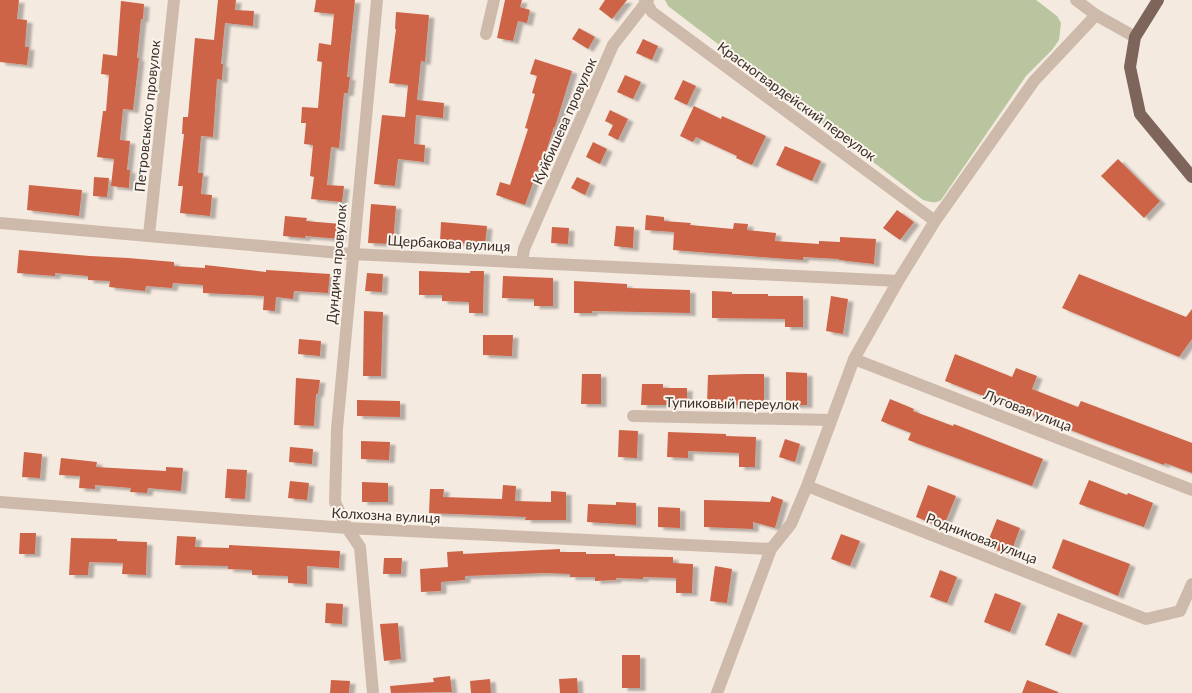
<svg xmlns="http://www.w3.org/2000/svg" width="1192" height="693" font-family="Lato,sans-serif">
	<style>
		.green { fill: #b9c59e }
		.building { fill: #cd6346; filter: url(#shadow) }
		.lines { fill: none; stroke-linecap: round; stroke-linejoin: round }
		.minor { stroke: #cebaab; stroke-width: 12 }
		.major { stroke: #7e655b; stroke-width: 12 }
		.labels { text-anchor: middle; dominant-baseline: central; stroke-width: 4; stroke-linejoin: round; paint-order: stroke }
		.street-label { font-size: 14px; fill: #3b2f2a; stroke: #fbf5ed }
	</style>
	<defs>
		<filter id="shadow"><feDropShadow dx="5.5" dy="3" stdDeviation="1" flood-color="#0004"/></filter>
	</defs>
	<rect width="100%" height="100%" fill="#f5eae0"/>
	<path class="green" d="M665 0H1036L1057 16 1061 23 1059 40 1052 50 1026 76 941 200C936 204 929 202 923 200L668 6Z"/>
	<path class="building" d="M0 0H19L17 19 27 20 25 47H29L27 65 0 62Z
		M218 0H236L235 10 254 11 253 26 225 23 221 64H223L222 80 217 79 213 137 201 136 198 173H203L201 194 212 195 210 216 180 213 183 186H178L184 134H182L183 117H188L195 38 214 40Z
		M316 0H355L347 77H350L348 93H344L339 148 331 147 327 185 344 186 342 202 311 199 314 177 310 176 313 145 304 144 306 123H301L302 107 318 108 322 62 317 61 319 43 331 45 334 14 314 12Z
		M505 0H522L520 7 530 10 527 23 518 21 513 41 497 38Z
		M605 0H627L612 19 599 9Z
		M121 1 144 4 143 19H141L137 58H139L133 110 123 109 120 140 130 141 127 170H130L129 188 111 186 114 159 97 157 103 111H106L109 75 101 74 103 54 117 56Z
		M396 12 429 15 425 62 421 61 417 100 444 103 443 118 416 115 414 144 425 145 424 162 398 159 395 186 374 184 382 115 405 117 408 85 389 83 396 29H395Z
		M579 28 595 37 588 49 572 39Z
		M643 39 658 46 652 60 636 53Z
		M535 59 572 71 555 127H554L544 158H542L525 205 496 195 500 182 510 185 528 129 525 128 535 94 532 93 537 76 530 74Z
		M625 75 641 82 633 99 617 92Z
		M683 80 696 86 687 105 674 99Z
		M694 106 721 119 722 116 766 136 752 165 736 158 737 156 696 137 693 142 680 136Z
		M610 110 628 119 618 140 608 135 613 125 605 121Z
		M593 142 607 149 600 164 586 157Z
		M785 146 821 161 812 181 776 165Z
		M1118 159 1160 201 1144 218 1101 176Z
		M94 177 109 178 107 197 93 196Z
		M577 177 590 183 585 195 571 188Z
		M29 185 82 190 79 216 27 210Z
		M371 204 396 206 393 244 368 243Z
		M897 210 914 222 900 240 883 228Z
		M646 215 664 217V221L691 223 690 225 733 229 734 223 748 224 747 230 776 233 775 241 819 244V241L840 242V237L876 239 874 264 839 260V259L803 257V260L774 258 673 250 674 232 645 230Z
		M285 216 307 218 306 221 341 224 340 239 305 236V238L283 236Z
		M441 222 487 226 485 245 440 242Z
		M616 226 634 227 633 248 614 246Z
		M552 227 569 228 568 244 551 243Z
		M19 250 90 256 128 258 174 262V266L205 268V265L266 272V270L283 271 330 274 328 293 294 291 293 299 276 297 275 311 263 310 264 296 203 293V285L173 283 172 288 146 286 145 291 109 287 110 281 88 280V276L55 273V276L17 273Z
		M419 271 470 273V271H484L483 313H469V302L442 301V295H419Z
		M367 273 383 274 382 292 365 291Z
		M1079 274 1186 317 1192 309V339L1179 357 1062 308Z
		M503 276 553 278V306H534V299L502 298Z
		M574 281 627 284V288L690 290V313L592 311V313H574Z
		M712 291 732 292V294H768V296H803V327H785V319L712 318Z
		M831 296 848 299 843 334 826 331Z
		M364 311 383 312 381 376H363Z
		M483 335H513L512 356 483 355Z
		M299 339 321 341 320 356 298 354Z
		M955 354 1012 377 1016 368 1037 376 1032 389 1078 407 1081 401 1192 443V473L1165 463 1164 465 1096 440 945 381Z
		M786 372 807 373V405H786Z
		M582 374H601V404H581Z
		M745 374H764V406L707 404 708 375Z
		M296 378 320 380 318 394H316L314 426 294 425Z
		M642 384H663V388H687V405H641Z
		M890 399 914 409 913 411 953 426 954 424 1043 459 1032 486 908 440 911 433 881 421Z
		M357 400 400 401V417L357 416Z
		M619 430 638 431 637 458 618 457Z
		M668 432 726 434V436L756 437 755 467H739V453L688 451V458L667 457Z
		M785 439 800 444 795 462 779 457Z
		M361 441 390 442 389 460 361 459Z
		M290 447 313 449 312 464 289 462Z
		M24 452 42 454 40 478 22 477Z
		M61 458 97 462 96 467 166 471V467L183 468 181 491 148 488 147 493 130 492 131 488 95 485V489L79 488 80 476 59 475Z
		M227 469 247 470 245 499 225 498Z
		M1089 480 1127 495 1128 493 1153 503 1144 527 1079 504Z
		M290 481 309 483 307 500 288 498Z
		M362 482 388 483V502H362Z
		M503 485 516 486 515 501 551 502V491L566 492V520H525L526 517 429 513 430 489H444L443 497 502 499Z
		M928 485 956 496 943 528 916 517Z
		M772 496 783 500 775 528 753 522V529L704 527V500L770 502Z
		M616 502 636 503V525L587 522 588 504 616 505Z
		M658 507 680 508V528L658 527Z
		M997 519 1020 528 1010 555 986 546Z
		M20 533H36L35 554H19Z
		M841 534 860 541 850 566 831 559Z
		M177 536 196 537 195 547 229 548V545L340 551 339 568 307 566V584L288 583V576L252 575V570L228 569V566L175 565Z
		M71 538 117 539V541L147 542 146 575 122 574 123 563 89 562 88 575H69Z
		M1063 539 1130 564 1118 596 1052 568Z
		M560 549V552H586V554H615V556L673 557V563L693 564 692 593H676V578L643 577V579L616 578V580L595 581V577H570V574L545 573 465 576V580L441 582V591L421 592 420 569 448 567 447 552 463 551V554Z
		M384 558H402L401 574H383Z
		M715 566 732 569 727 603 710 601Z
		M940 570 957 577 947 603 930 597Z
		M995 593 1021 603 1010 632 984 622Z
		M326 603 343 604 342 624 325 623Z
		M1058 613 1083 623 1070 655 1045 645Z
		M398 623 401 659 384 661 380 624Z
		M622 655H640V688H622Z
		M450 676 452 692 391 693 390 686 434 682 433 678Z
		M577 678 578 693H560L559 679Z
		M490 679 491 693H471L470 681Z
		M331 680 350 681 349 693H330Z
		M1027 680 1058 692V693H1022Z"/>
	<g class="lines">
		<path class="minor" d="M645 0 652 12 935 221
			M1076 0 1096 15 1135 37
			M486 34 494 0
			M0 223 352 254 898 281
			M149 235 174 0
			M522 262 524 249 613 45 648 0
			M854 359 1192 490
			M633 416 831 420
			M807 486 1146 619 1180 611 1192 584
			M0 502 347 528 771 549
			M373 693 360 547 347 528 335 502 337 429 377 0
			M717 693 771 549 791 524 807 486 854 359 898 281 935 221 1034 81 1096 15"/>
		<path class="major" d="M1158 0 1135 37 1130 67 1140 114 1192 177"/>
	</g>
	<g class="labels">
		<g class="street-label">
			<text transform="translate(797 101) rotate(36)">Красногвардейский переулок</text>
			<text transform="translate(147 116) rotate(-84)">Петровського провулок</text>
			<text transform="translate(564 121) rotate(-66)">Куйбишева провулок</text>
			<text transform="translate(449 243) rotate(3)">Щербакова вулиця</text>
			<text transform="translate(336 264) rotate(-85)">Дундича провулок</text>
			<text transform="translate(732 403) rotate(1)">Тупиковый переулок</text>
			<text transform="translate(1028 410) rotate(21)">Луговая улица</text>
			<text transform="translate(386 515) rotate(3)">Колхозна вулиця</text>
			<text transform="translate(982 538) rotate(21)">Родниковая улица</text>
		</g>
	</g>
</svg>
